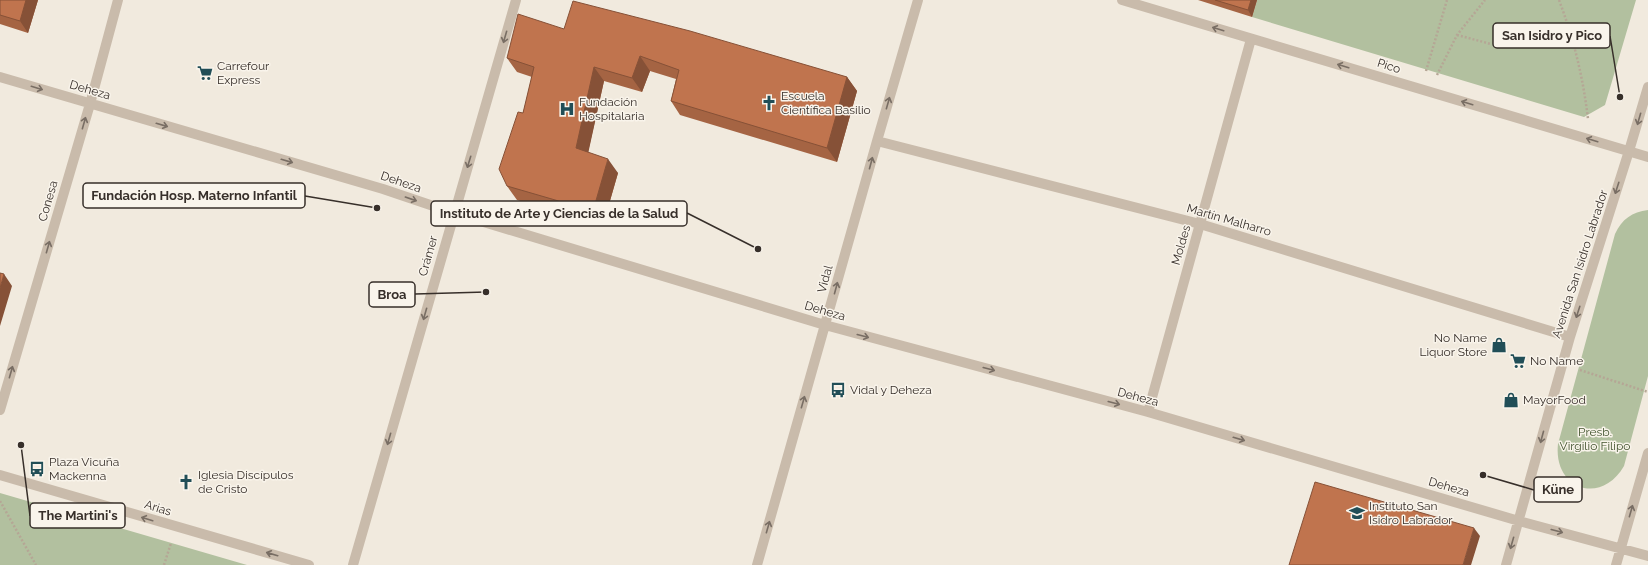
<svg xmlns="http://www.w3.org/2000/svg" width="1648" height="565" font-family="Raleway,sans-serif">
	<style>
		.green { fill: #b2c09f }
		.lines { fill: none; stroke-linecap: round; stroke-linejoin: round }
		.path { stroke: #b5a695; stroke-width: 2.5; stroke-dasharray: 2 2; stroke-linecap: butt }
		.minor { stroke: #c9bbab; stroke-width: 10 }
		.wall { fill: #a56443 }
		.shaded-wall { fill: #865137 }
		.building { fill: #c0744e; stroke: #865137 }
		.oneway { stroke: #796e64 }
		.labels { text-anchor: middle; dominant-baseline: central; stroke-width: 3; stroke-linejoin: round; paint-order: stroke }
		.poi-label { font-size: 12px; fill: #372f2a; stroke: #f9f4eb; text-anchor: start }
		.street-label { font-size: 12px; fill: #372f2a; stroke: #f9f4eb }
		.park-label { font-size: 12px; fill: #43542f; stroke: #f9f4eb }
		.leader { fill: none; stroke: #372f2a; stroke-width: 1.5 }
		.callout-dot { fill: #372f2a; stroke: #f9f4eb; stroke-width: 1.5 }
		.callout { fill: #f9f4eb; stroke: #372f2a; stroke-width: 1.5 }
		.callout-label { font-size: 13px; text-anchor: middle; font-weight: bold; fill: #372f2a }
	</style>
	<rect width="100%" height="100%" fill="#f1eade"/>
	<path class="green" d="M1257 0H1636L1605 105 1584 117 1252 17Z
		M1648 210V376L1624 466C1601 506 1553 489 1558 444L1615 234C1622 219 1632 212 1648 210Z
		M0 493 247 565H0Z"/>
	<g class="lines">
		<path class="path" d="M1559 0C1574 40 1583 77 1588 119
			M1457 35 1491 44
			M1426 71 1447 0
			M1437 75 1457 35 1485 0
			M1580 370 1648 392
			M0 501 36 565
			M164 565 171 543"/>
		<path class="minor" d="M1122 0 1648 157
			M0 77 383 189 454 213 825 325 1148 412 1519 521 1648 556
			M877 141 1200 224 1570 337
			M0 410 90 104 118 0
			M1148 412 1251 39
			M0 475 309 565
			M353 565 516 0
			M757 565 877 141 918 0
			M1506 565 1570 337 1629 151 1648 87
			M1616 565 1648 453"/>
	</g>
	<path class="wall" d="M0 0H38L28 33 0 24Z
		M1198 0H1257L1252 17Z
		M564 29 847 77 857 91 837 162 680 115 671 101 676 79 650 71 642 92 604 81 588 152 618 173 603 225 517 200 507 186 523 113 532 77 517 72 507 58Z"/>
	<path class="shaded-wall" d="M26 0H38L28 33 20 21Z
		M1251 0H1257L1252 17 1248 10Z
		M640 56 650 71 642 92 632 78Z
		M594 67 604 81 586 163 576 148Z
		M847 77 857 91 837 162 827 148Z
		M608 159 618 173 603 225 593 211Z
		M4 274 12 286 0 326V288Z
		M1474 528 1480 536 1471 565H1463Z"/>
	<path class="building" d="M0 0H26L20 21 0 15Z
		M1215 0H1251L1248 10Z
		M573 1 690 31 847 77 827 148 671 101 679 70 640 56 632 78 594 67 576 148 608 159 593 211 507 186 499 169 518 112 523 113 534 67 507 58 518 14 564 29Z
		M0 273 4 274 0 288Z
		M1315 482 1474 528 1463 565H1289Z"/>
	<defs><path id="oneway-shaft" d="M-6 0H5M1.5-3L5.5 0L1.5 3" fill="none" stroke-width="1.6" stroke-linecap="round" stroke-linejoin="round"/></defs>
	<g class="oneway">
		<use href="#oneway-shaft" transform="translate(1218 29) rotate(-163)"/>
		<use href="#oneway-shaft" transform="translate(505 37) rotate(106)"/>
		<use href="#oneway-shaft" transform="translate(1343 66) rotate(-163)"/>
		<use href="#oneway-shaft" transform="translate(37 88) rotate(17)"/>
		<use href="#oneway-shaft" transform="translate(888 103) rotate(-74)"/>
		<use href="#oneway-shaft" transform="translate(1467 103) rotate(-163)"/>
		<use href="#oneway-shaft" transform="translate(1639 119) rotate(106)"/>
		<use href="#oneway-shaft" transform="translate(84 123) rotate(-74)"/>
		<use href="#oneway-shaft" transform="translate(162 125) rotate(16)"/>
		<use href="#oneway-shaft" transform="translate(1592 140) rotate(-163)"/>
		<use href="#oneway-shaft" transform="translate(287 161) rotate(16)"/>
		<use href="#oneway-shaft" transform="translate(469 162) rotate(107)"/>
		<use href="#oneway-shaft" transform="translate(871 163) rotate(-75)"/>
		<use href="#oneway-shaft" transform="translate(1617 188) rotate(108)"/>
		<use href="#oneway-shaft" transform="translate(411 199) rotate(19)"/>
		<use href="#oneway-shaft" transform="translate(48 247) rotate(-74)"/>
		<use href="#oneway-shaft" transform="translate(836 288) rotate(-75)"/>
		<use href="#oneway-shaft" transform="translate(1578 312) rotate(108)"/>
		<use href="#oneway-shaft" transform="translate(425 314) rotate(106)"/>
		<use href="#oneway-shaft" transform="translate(863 336) rotate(15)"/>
		<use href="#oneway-shaft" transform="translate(989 369) rotate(15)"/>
		<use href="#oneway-shaft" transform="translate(11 372) rotate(-74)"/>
		<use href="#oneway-shaft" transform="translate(803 402) rotate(-74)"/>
		<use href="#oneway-shaft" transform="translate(1114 403) rotate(15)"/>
		<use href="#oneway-shaft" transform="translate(1542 437) rotate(105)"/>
		<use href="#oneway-shaft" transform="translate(389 439) rotate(106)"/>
		<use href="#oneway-shaft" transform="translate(1239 439) rotate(16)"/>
		<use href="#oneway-shaft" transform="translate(1631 511) rotate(-74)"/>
		<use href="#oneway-shaft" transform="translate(147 519) rotate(-163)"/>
		<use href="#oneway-shaft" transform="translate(768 527) rotate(-74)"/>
		<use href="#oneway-shaft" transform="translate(1557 531) rotate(15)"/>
		<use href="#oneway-shaft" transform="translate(1512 543) rotate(106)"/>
		<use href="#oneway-shaft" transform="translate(272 554) rotate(-164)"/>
	</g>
	<defs>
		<symbol id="supermarket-bare" viewBox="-9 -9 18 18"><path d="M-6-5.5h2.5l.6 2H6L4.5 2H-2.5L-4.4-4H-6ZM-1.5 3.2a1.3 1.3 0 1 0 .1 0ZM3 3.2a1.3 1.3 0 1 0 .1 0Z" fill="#214e57" stroke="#f9f4eb" stroke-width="2.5" paint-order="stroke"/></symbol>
		<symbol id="church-bare" viewBox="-9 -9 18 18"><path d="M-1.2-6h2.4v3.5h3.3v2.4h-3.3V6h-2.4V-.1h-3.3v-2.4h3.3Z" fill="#214e57" stroke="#f9f4eb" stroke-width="2.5" paint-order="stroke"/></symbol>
		<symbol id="hospital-bare" viewBox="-9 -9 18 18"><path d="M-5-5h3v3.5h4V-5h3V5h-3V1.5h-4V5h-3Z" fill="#214e57" stroke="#f9f4eb" stroke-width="2.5" paint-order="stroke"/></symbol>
		<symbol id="shop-bare" viewBox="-9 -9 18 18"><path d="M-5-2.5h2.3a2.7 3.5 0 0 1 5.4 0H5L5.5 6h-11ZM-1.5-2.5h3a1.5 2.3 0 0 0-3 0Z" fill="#214e57" stroke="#f9f4eb" stroke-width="2.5" paint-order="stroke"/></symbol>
		<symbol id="bus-bare" viewBox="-9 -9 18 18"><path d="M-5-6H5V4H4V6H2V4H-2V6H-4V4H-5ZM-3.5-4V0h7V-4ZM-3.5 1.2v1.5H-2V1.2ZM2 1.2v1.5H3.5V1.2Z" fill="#214e57" stroke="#f9f4eb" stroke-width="2.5" paint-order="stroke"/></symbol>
		<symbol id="school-bare" viewBox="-9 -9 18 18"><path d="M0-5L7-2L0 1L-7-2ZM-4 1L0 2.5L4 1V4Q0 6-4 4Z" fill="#214e57" stroke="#f9f4eb" stroke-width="2.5" paint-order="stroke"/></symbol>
	</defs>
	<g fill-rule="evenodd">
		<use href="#supermarket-bare" x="194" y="62" width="22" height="22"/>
		<use href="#church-bare" x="758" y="92" width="22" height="22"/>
		<use href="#hospital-bare" x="556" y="98" width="22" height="22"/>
		<use href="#shop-bare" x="1488" y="334" width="22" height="22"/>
		<use href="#supermarket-bare" x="1507" y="350" width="22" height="22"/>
		<use href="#bus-bare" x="827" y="379" width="22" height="22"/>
		<use href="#shop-bare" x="1500" y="389" width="22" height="22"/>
		<use href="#bus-bare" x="26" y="458" width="22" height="22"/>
		<use href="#church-bare" x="175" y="471" width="22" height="22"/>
		<use href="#school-bare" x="1346" y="502" width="22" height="22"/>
	</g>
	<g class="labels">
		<g class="poi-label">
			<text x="217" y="66">Carrefour<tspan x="217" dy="14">Express</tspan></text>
			<text x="781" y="96">Escuela<tspan x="781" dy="14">Científica Basilio</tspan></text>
			<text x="579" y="102">Fundación<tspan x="579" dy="14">Hospitalaria</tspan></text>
			<text x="1487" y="338" text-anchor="end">No Name<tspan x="1487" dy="14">Liquor Store</tspan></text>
			<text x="1530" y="361">No Name</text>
			<text x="850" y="390">Vidal y Deheza</text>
			<text x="1523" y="400">MayorFood</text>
			<text x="49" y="462">Plaza Vicuña<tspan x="49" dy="14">Mackenna</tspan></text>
			<text x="198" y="475">Iglesia Discípulos<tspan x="198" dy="14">de Cristo</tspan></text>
			<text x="1369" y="506">Instituto San<tspan x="1369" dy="14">Isidro Labrador</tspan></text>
		</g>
		<g class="street-label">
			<text transform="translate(1389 66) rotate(17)">Pico</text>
			<text transform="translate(90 90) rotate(16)">Deheza</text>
			<text transform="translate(401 182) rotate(19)">Deheza</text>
			<text transform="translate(48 201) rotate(-74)">Conesa</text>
			<text transform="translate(1229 220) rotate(16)">Martín Malharro</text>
			<text transform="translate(1181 245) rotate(-74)">Moldes</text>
			<text transform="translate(428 256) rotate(-74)">Crámer</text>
			<text transform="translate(1580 264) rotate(-72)">Avenida San Isidro Labrador</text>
			<text transform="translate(825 279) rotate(-75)">Vidal</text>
			<text transform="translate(825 311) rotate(16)">Deheza</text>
			<text transform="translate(1138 397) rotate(15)">Deheza</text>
			<text transform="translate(1449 487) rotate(16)">Deheza</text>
			<text transform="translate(158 508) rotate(17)">Arias</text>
		</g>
		<g class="park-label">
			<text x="1595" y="432">Presb.<tspan x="1595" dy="14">Virgilio Filipo</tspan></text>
		</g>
	</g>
	<path class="leader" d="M1620 97L1610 36M377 208L305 196M758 249L687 213M486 292L415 294M1483 475L1534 490M21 445L30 516"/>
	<g class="callout-dot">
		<circle cx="1620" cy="97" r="4"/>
		<circle cx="377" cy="208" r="4"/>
		<circle cx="758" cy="249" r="4"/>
		<circle cx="486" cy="292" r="4"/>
		<circle cx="1483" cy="475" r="4"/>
		<circle cx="21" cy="445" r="4"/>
	</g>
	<g class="callout">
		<rect x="1493" y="23" width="117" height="25" rx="4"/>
		<rect x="83" y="183" width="222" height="25" rx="4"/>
		<rect x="431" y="201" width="256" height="25" rx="4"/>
		<rect x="369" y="282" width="46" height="25" rx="4"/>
		<rect x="1534" y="477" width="48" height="25" rx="4"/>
		<rect x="30" y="503" width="95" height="25" rx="4"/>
	</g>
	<g class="callout-label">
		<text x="1552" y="40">San Isidro y Pico</text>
		<text x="194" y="200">Fundación Hosp. Materno Infantil</text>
		<text x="559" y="218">Instituto de Arte y Ciencias de la Salud</text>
		<text x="392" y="299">Broa</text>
		<text x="1558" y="494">Küne</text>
		<text x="78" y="520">The Martini's</text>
	</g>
</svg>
